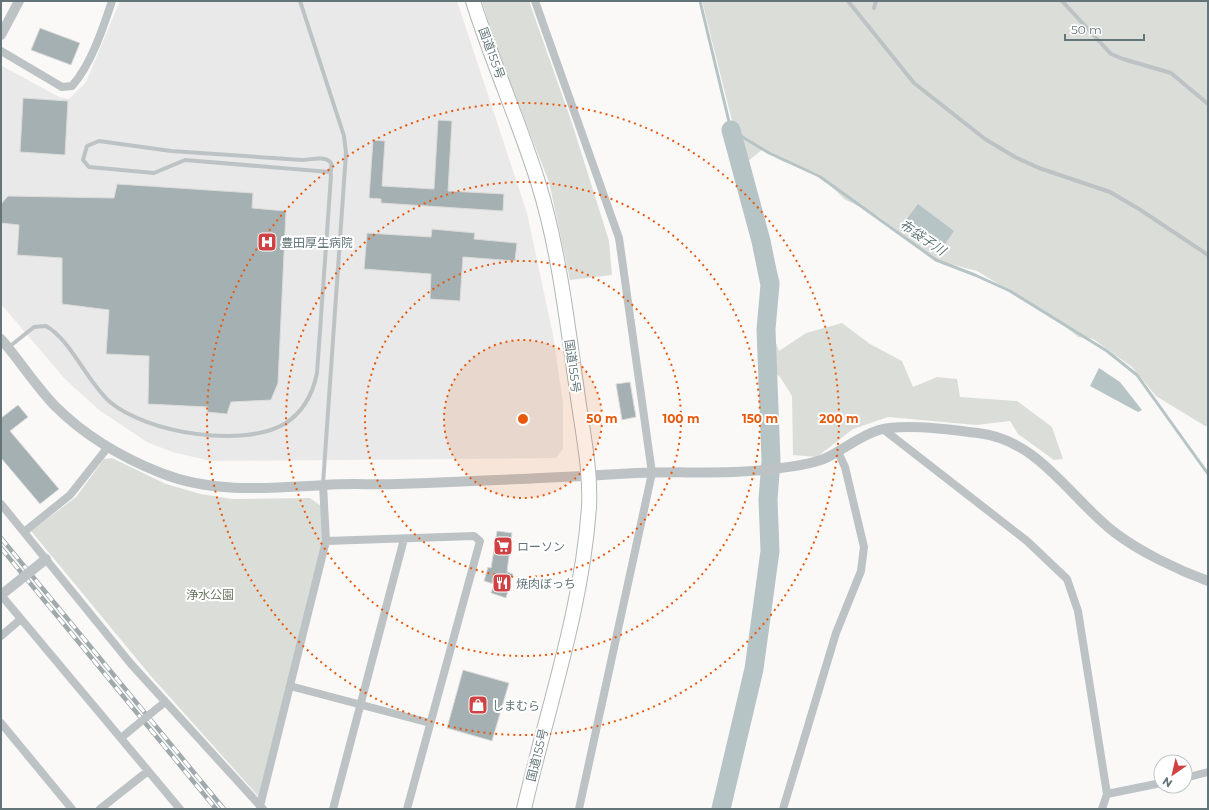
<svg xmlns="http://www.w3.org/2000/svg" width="1209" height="810" font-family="Montserrat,'Noto Sans JP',sans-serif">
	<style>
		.built { fill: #e8e9e8 }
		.green { fill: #dbded8 }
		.water { fill: #b7c4c5 }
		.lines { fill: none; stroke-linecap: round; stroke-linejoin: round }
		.stream { stroke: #b7c4c5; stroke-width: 3 }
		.river { stroke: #b7c4c5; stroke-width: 19 }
		.building { fill: #a5b0b2; stroke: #dcdbda }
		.trunk-casing { stroke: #b1b7b9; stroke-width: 16 }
		.service { stroke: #bdc3c5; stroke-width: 4 }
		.minor { stroke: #bdc3c5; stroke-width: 8 }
		.tertiary { stroke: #bdc3c5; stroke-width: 10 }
		.trunk { stroke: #fff; stroke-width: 14 }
		.rail-casing { stroke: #a0a9ab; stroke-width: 4.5 }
		.rail { stroke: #fff; stroke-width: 3; stroke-dasharray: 9; stroke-linecap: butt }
		.minor-bridge { stroke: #bdc3c5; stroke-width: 8 }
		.tertiary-bridge { stroke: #bdc3c5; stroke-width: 10 }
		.ring { fill: none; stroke: #e8590c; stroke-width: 2; stroke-dasharray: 2 4 }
		.labels { text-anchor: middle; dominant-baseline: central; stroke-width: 4; stroke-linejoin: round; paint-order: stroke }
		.street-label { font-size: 12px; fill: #637579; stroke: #fff }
		.poi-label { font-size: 12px; fill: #637579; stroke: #fff; text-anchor: start }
		.park-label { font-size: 12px; fill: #6e7866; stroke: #fff }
		.water-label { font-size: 13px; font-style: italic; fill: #637879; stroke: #fff }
		.centre { fill: #e8590c; stroke: #fff; stroke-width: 2 }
		.ring-label { font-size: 12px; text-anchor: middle; font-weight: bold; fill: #e8590c; stroke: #fff; stroke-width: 4; stroke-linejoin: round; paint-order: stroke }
	</style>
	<rect width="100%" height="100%" fill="#faf9f8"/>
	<path class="built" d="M120 1H457L527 213 553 335 563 402V449L556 458 211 461 172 452 147 442 99 410 65 379 1 304V67L2 66 59 97 69 99 86 82Z"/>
	<path class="green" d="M482 1H529L572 123 609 241 612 275 570 280 549 182 495 44Z
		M702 1H1208V426H1205L1156 396 1132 367 1093 339 1078 337 1059 321 977 271 938 261 878 216 844 199 819 174 782 161 763 149 746 163V190L758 243 774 261 780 282 766 294 767 319 779 351 806 333 842 323 870 344 902 361 913 387 937 377 957 379 960 397 1017 401 1052 427 1063 459 1054 460 1018 434 1010 421 976 425 888 417 853 429 817 457 793 455 792 396 780 377 767 366 759 350 761 285 734 157 733 125Z
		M112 458 166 484 201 494 232 499 310 498 321 506 323 544 259 797 150 675 31 531 76 497 104 459Z"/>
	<path class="water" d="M918 204 954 231 943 247 906 220Z
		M1099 368 1120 382 1142 410 1138 412 1090 386Z"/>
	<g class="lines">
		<path class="stream" d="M700 1 731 130 769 153 819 176 936 260 975 275 1010 291 1107 351 1137 375 1208 474"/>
		<path class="river" d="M721 809 754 669 770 551 768 499 771 461 766 329 770 285 761 241 731 130"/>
	</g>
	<path class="building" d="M40 28 80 43 71 65 31 50Z
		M23 98 68 101 65 155 20 152Z
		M438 120 452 121 448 191 504 194 503 211 381 203V199L369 198 373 140 385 141 382 186 434 189Z
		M117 184 253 193 252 208 286 211 278 383 271 400 231 402 227 414 207 412 208 407 148 404 149 356 106 354 109 310 62 304V258L17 255 19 225 1 223V204L8 196 114 198Z
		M432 229 475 233 474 239 517 243 515 261 463 257 460 301 430 299 431 274 364 269 367 233 431 237Z
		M630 382 636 417 622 420 616 384Z
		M18 405 28 417 10 431 59 489 40 504 1 458V418Z
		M497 531 512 533 507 572 513 574 506 598 491 593 494 584 484 581 488 567 491 568Z
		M463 670 509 683 492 741 447 728Z"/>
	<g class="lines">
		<defs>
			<path id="trunk" d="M473 1C492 62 519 121 538 182 559 249 567 322 577 391 582 429 591 469 589 507 582 610 547 709 524 809"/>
		</defs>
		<use href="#trunk" class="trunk-casing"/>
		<path class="service" d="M300 1 344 136 346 153 323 484
			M848 1 914 83 985 139 1015 157 1039 168 1110 192 1139 209 1208 255
			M1062 1 1111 54 1123 59 1171 73 1208 104
			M874 8 876 1
			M9 347 34 327 46 326C71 340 87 382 110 402 147 433 244 449 286 423 304 411 313 393 317 373L331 176C330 172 332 166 331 163 326 155 309 160 302 160L171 151 99 141 87 146 83 160 89 167 154 173 185 160 330 172"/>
		<path class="minor" d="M535 1 619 238 652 473 579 809
			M1 51 62 87 72 86C91 65 103 28 112 1
			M883 429 1027 541 1067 579 1078 611 1107 794
			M1 504 131 664 263 809
			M24 532 70 495 108 447
			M326 541 474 536 480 541 407 809
			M1 595 180 809
			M1 636 21 619
			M290 686 430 723
			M1 723 72 809
			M121 738 133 728
			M1185 778 1208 772
			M260 806 326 541 323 485
			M100 809 148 771
			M333 809 404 539
			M783 809 836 633 861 571 864 547 845 467 838 452
			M1102 809 1107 794 1161 783"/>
		<path class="tertiary" d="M1 35 19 1
			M1 339C20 361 35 385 55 406 84 435 123 458 161 473 213 494 270 488 325 485 349 483 373 485 397 484 477 481 556 478 636 473 684 471 733 475 781 468 796 466 813 464 826 458 845 449 859 436 879 430 904 423 951 430 978 433 1039 440 1069 497 1114 532 1140 552 1178 570 1208 581"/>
		<use href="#trunk" class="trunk"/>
		<defs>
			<path id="rail" d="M1 538 224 809
				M1 548 216 809"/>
		</defs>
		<use href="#rail" class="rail-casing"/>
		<use href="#rail" class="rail"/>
		<path class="minor-bridge" d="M133 728 165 702"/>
		<path class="tertiary-bridge" d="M1 595 46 559"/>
	</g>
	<circle cx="523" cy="419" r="79" fill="#e8590c" fill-opacity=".12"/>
	<g class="ring">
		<circle cx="523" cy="419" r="79"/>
		<circle cx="523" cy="419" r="158"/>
		<circle cx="523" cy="419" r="237"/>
		<circle cx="523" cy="419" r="316"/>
	</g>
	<defs>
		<symbol id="hospital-square" viewBox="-11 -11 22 22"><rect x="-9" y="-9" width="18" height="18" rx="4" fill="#d04143" stroke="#fff"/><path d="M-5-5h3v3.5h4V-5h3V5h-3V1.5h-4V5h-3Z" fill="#fff"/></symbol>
		<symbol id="supermarket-square" viewBox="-11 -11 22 22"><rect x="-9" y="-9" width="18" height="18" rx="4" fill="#d04143" stroke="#fff"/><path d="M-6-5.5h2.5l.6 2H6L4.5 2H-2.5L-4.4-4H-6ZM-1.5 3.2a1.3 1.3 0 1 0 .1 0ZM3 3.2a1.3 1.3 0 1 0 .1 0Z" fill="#fff"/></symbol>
		<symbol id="restaurant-square" viewBox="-11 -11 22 22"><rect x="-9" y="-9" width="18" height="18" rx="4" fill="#d04143" stroke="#fff"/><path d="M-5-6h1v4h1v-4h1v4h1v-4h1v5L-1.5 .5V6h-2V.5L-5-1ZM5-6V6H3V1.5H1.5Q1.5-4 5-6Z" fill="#fff"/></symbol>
		<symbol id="shop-square" viewBox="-11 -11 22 22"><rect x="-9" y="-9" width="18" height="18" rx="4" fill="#d04143" stroke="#fff"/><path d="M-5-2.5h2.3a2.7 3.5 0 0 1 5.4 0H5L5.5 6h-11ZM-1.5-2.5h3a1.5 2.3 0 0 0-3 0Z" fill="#fff"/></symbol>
	</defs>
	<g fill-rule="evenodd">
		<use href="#hospital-square" x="256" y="231" width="22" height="22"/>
		<use href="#supermarket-square" x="492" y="535" width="22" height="22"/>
		<use href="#restaurant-square" x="491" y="572" width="22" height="22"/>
		<use href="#shop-square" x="467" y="694" width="22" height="22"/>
	</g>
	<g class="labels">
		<g class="street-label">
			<text transform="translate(492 53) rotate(70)">国道155号</text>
			<text transform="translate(573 366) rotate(82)">国道155号</text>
			<text transform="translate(537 755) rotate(-76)">国道155号</text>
		</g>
		<g class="poi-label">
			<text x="281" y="242">豊田厚生病院</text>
			<text x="517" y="546">ローソン</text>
			<text x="516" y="583">焼肉ぼっち</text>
			<text x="492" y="705">しまむら</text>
		</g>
		<g class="park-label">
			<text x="210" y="594">浄水公園</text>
		</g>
		<g class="water-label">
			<text transform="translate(923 237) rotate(34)">布袋子川</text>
		</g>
	</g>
	<circle cx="523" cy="419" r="6" class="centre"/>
	<g class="ring-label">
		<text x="602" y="423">50 m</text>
		<text x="681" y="423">100 m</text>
		<text x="760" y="423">150 m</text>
		<text x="839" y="423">200 m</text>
	</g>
	<rect width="1209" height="810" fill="none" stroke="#637579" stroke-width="4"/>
	<g transform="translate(1173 774) rotate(214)"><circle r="19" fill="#ffffff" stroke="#c1c8c9"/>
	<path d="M0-3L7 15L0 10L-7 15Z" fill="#d04143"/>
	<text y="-6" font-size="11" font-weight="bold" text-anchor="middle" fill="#637579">N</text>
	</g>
	<path d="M1065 34v6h79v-6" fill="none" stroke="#637579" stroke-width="2"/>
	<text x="1071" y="34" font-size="12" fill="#637579" stroke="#ffffff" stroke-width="3" paint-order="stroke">50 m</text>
</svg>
